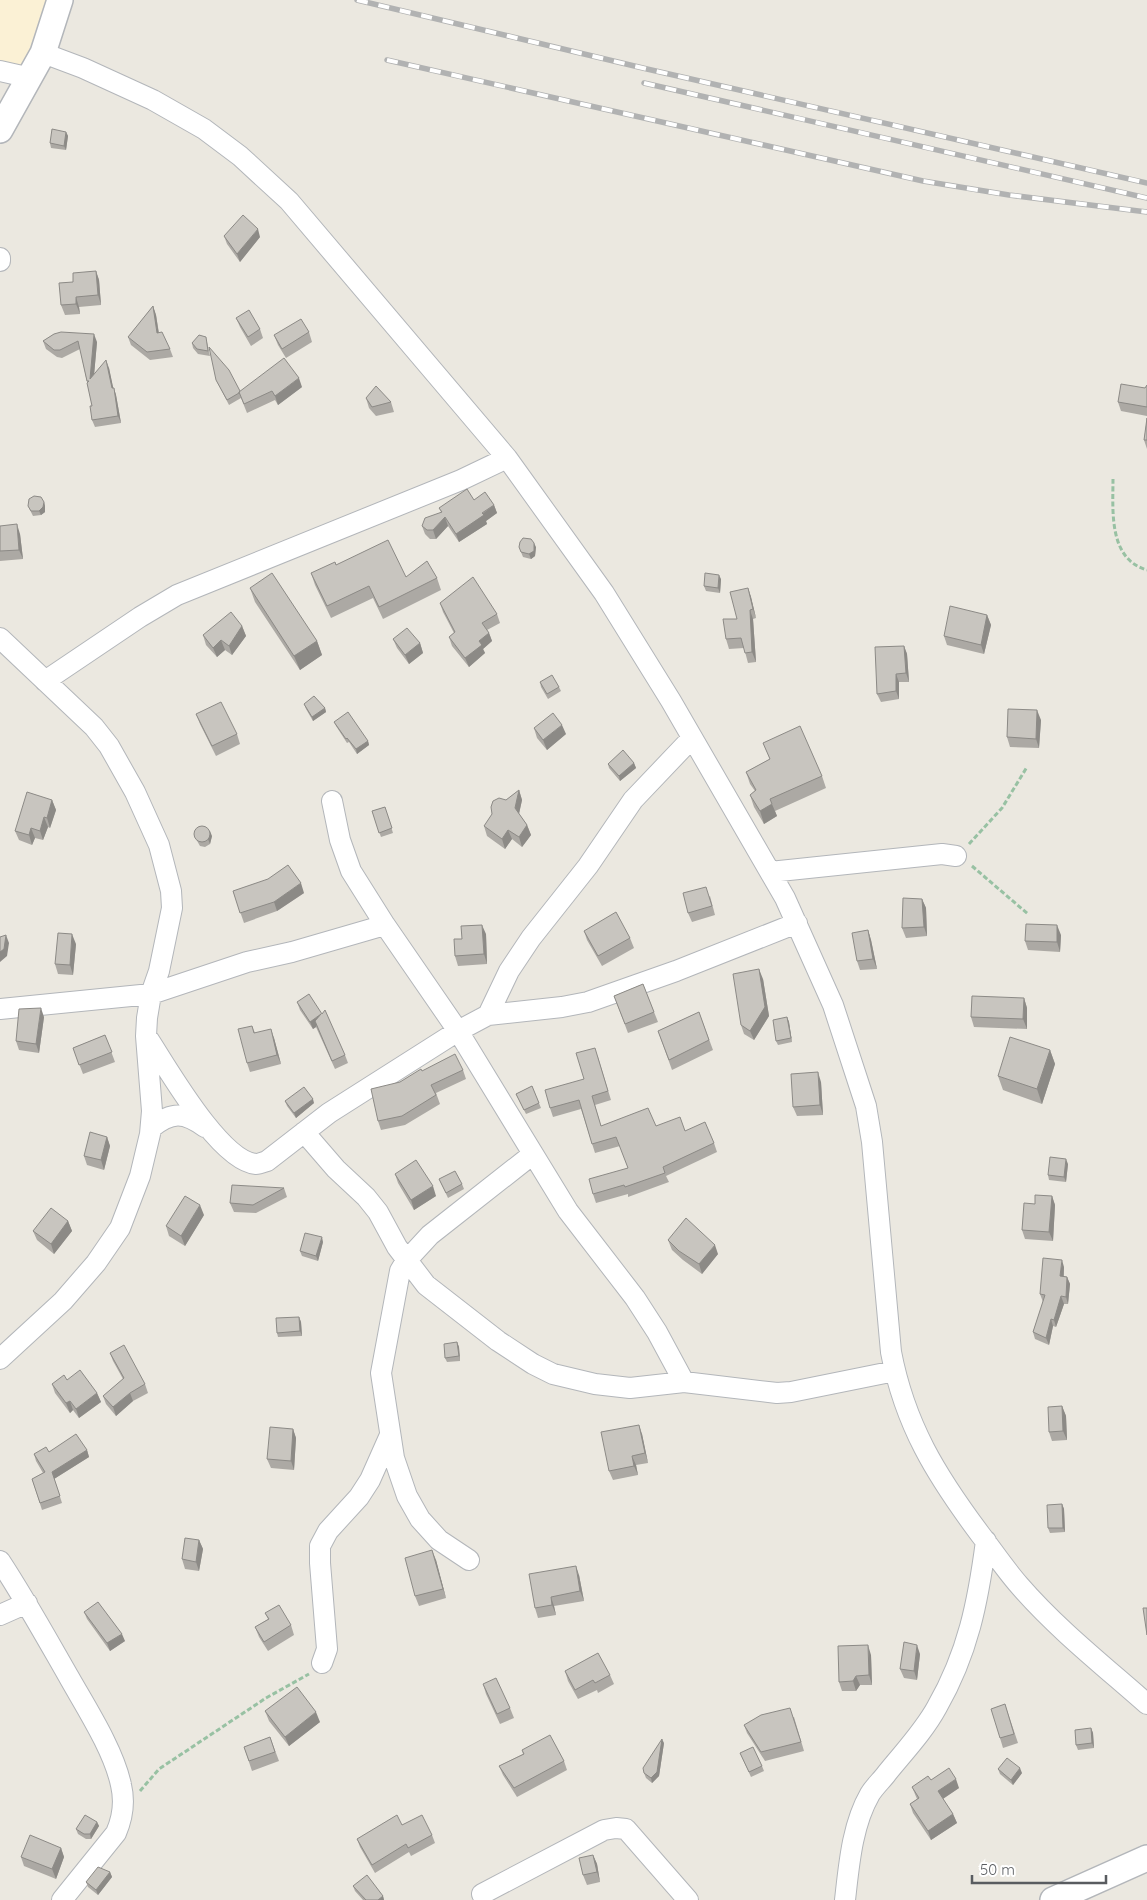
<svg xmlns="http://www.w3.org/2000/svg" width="1147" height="1900" font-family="Quicksand,sans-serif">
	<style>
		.commercial { fill: #fbf1d5 }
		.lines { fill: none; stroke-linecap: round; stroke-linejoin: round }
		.minor-casing { stroke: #b3b6ba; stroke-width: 22 }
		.tertiary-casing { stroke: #b3b6ba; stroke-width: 28 }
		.path { stroke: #98c1a3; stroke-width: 3; stroke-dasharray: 5 2.5; stroke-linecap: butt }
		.minor { stroke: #fff; stroke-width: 20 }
		.tertiary { stroke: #fff; stroke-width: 25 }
		.rail-casing { stroke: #b1b2b2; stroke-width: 5.5 }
		.rail { stroke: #fff; stroke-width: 4; stroke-dasharray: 11; stroke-linecap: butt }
		.wall { fill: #aca9a4 }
		.shaded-wall { fill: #8c8a86 }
		.building { fill: #c8c5bf; stroke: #8c8a86 }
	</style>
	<rect width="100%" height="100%" fill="#ebe8e0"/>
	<path class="commercial" d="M0 0H46L23 68 0 62Z"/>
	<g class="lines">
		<defs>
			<path id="minor" d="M43 53 83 68 153 100 204 129 240 156 289 201 507 458 604 593 671 701 785 898 833 1005 866 1106 872 1142 891 1352C905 1425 936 1475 980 1534 993 1551 1005 1569 1019 1585 1057 1629 1104 1666 1147 1704
				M0 71 31 78
				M0 258V261
				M0 638 94 727 109 746 135 792 159 845 171 891 172 908 159 971 151 994 147 1018 146 1036 152 1111 150 1134 140 1176 120 1228 96 1263 63 1301 0 1359
				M45 681 140 617 177 595 461 480 507 458
				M332 801 340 840 351 871 385 925 458 1031 568 1211 635 1298 657 1332 684 1382
				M770 872 942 854 956 856
				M0 1009 151 994 247 962 292 952 385 925
				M488 1015 509 971 531 938 588 866 633 800 692 738
				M149 1040C168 1069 220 1161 256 1164 259 1164 264 1162 267 1161L329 1113 458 1031 488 1015 562 1007 588 1002 676 971 797 923
				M151 1128C172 1111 184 1112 205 1127
				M304 1132 336 1169 366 1197 378 1212 397 1247 426 1285 498 1341 533 1364 553 1374 595 1384 630 1388 684 1382 777 1393 791 1392 895 1371
				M469 1560 439 1540 420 1519 407 1496 394 1458 381 1373 400 1271 406 1261 430 1235 533 1154
				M0 1561C25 1599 47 1639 70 1679 87 1709 114 1751 121 1785 125 1802 123 1817 116 1833L62 1900
				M0 1615 27 1603
				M322 1663 327 1649 320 1563V1546L328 1531 359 1497 370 1480 390 1435
				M482 1894 604 1830 616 1828 626 1829 688 1900
				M845 1900C849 1865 852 1825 870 1794 875 1786 882 1780 887 1773 904 1752 924 1731 937 1707 968 1653 978 1602 986 1541"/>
			<path id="tertiary" d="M0 130 43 53 60 0
				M1053 1900 1147 1858"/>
		</defs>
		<use href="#minor" class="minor-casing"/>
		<use href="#tertiary" class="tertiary-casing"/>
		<path class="path" d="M1113 479C1113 510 1108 559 1147 570
			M969 844 1002 808 1027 767
			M972 866 1028 914
			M140 1791 159 1769 266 1698 309 1674"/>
		<use href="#minor" class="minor"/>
		<use href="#tertiary" class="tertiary"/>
		<defs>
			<path id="rail" d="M357 0 647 69 1147 183
				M387 60 923 181 1009 195 1147 212
				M644 83 1147 198"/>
		</defs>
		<use href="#rail" class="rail-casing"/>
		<use href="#rail" class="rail"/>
	</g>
	<path class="wall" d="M66 132 68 136 66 150 51 148 50 143Z
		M224 236 260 237 240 262 227 244Z
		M96 271 99 280 101 305 79 307 80 314 65 315 61 305 73 282Z
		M153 306 156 315 159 333 170 349 173 357 150 360 131 345 128 337Z
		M236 318 260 329 263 338 251 346 240 327Z
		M309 332 312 342 286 358 278 345 274 335Z
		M54 334 97 342 94 375 109 368 113 388 116 395 121 423 95 427 92 420V406L80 349 62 358 57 357 46 349 43 341Z
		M207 342 210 356 198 354 193 348 192 343Z
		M216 380 240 391 302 387 278 405 275 400 247 413 241 398 229 405Z
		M1147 385V416L1121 411 1118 402 1145 388Z
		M366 398 391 402 394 412 376 416 369 408Z
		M1147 418V449L1144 440Z
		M474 500 494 505 497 513 486 521 487 524 459 542 448 526 436 539H430L425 534 422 526 441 512 439 508Z
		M44 502 45 506V512L41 515 33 516 28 506Z
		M0 526 20 534 23 559 0 561Z
		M519 547H536L535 556 531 559 523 557Z
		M336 565 406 577 437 578 441 590 383 619 373 598 331 618 315 585 311 573Z
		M721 579 720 593 706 591 704 586Z
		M250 588 317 641 322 655 300 670 255 602Z
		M748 588 751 597 756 618 753 619 756 662 748 663 744 648 729 649 726 639 737 619Z
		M440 603 497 614 500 623 487 630 489 633 492 641 483 649 485 653 469 667 452 646 449 637 454 633 443 612Z
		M987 615 991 625 984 654 947 645 944 636Z
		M242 626 246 636 232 655 225 650 217 657 206 645 203 635Z
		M393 639 420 643 423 653 409 664 397 648Z
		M904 646 907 654 909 682H899V699L881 702 877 694Z
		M540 682 559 687 561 691 548 699 541 687Z
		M304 704 325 708 326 712 313 721 306 709Z
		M196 714 237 734 240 744 216 756 200 724Z
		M1041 720 1039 748 1010 747 1007 737Z
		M334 722 368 741 369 745 357 754 349 742 347 743 336 726Z
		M534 728 566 734 547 750 537 738Z
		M763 743 822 776 826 788 775 811 777 816 764 824 754 807 750 795 755 791 750 784 746 772 770 759Z
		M634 763 636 768 620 781 609 768 608 764Z
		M519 790 522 800 519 814 527 825 531 835 522 847 512 839 505 849 487 836 484 826 506 800Z
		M52 800 56 810 50 828 48 827 43 840 35 838 32 845 19 840 15 831Z
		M385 807 393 833 381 837 372 811Z
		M194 834 212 836 210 844 205 847 200 846 196 839Z
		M233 891 304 893 277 911 244 923Z
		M710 896 715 915 692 922 688 913Z
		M922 899 926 908 927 936 906 938 902 928Z
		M868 930 871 940 877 969 860 970 857 961Z
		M584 931 630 938 634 948 602 966 587 940Z
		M486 934 487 964 458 966 455 956 462 939Z
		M1061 935 1060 952 1028 950 1025 941Z
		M76 944 73 975 58 974 55 964Z
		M763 979 769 1016 754 1040 744 1034 741 1025Z
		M643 984 658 1022 628 1033 614 996Z
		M1024 998 1027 1008V1029L974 1027 971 1017Z
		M297 1002 345 1055 348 1063 335 1069 316 1027 313 1029 300 1010Z
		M699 1012 713 1050 672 1070 658 1031Z
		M44 1017 39 1053 19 1050 16 1041Z
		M787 1017 789 1022 792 1042 778 1045 776 1041Z
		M252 1026 255 1033 274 1038 281 1064 250 1072 247 1063Z
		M105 1035 115 1062 83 1074 73 1048Z
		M1050 1050 1055 1064 1042 1104 1003 1090 998 1076Z
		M598 1057 611 1100 595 1105 601 1126H656L685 1131 714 1143 717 1152 666 1176 669 1182 628 1197V1194L596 1203 593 1194 628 1168 620 1146 595 1153 581 1109 553 1117 550 1108 584 1079Z
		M463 1070 466 1079 436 1093 440 1104 405 1125 381 1130 378 1121 400 1082 422 1071Z
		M821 1082 823 1115 797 1116 793 1107Z
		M532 1086 541 1108 526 1114 516 1094Z
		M285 1101 314 1103 296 1118 287 1106Z
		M107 1137 110 1146 104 1170 87 1165 84 1156Z
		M1068 1164 1066 1182 1049 1180 1048 1175Z
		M395 1174 436 1196 414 1210 398 1183Z
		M439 1179 462 1184 464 1189 448 1198Z
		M284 1188 287 1197 256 1213 234 1212 230 1203Z
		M1052 1196 1055 1205 1053 1241 1025 1239 1022 1230 1035 1204Z
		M204 1215 185 1246 169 1236 166 1226Z
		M68 1221 72 1231 54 1254 37 1240 33 1231Z
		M668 1240 718 1254 702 1274 683 1260 672 1250Z
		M323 1242 318 1261 302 1256 300 1251Z
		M1064 1267V1276L1067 1277 1070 1284 1068 1304H1064L1056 1327 1053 1326 1049 1345 1035 1339 1033 1332 1043 1302 1040 1294Z
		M299 1317 301 1322 302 1336 278 1337 277 1333Z
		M457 1342 459 1347 460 1361 447 1362 445 1358Z
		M110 1353 145 1384 148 1393 133 1401 116 1416 106 1404 103 1396 123 1379 113 1361Z
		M67 1380 97 1393 101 1402 79 1418 73 1410 70 1413 55 1393 52 1384Z
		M1062 1406 1066 1416 1067 1440 1052 1441 1049 1432Z
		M293 1429 296 1438 294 1470 271 1468 267 1459Z
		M642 1434 648 1463 636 1465 638 1475 613 1480 609 1471Z
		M87 1450 89 1457 54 1479 62 1503 42 1510 32 1479 43 1473 36 1461 34 1454 49 1452Z
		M1062 1504 1064 1509 1065 1532 1050 1533 1048 1528Z
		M199 1540 203 1549 199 1571 185 1569 182 1559Z
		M436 1560 446 1598 419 1606 415 1596Z
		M579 1575 584 1601 554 1606 556 1615 538 1618 535 1608Z
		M84 1612 125 1641 110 1651 87 1619Z
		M265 1613 291 1625 294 1635 268 1651 259 1637 255 1627 268 1619Z
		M920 1654 917 1680 904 1678 900 1669Z
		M871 1655 872 1685H860L856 1691H842L839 1682Z
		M565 1671 610 1675 614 1684 598 1693 597 1690 578 1699 568 1681Z
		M483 1684 510 1708 514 1718 500 1724 486 1694Z
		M1005 1704 1018 1743 1003 1748 1000 1738Z
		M265 1711 320 1722 289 1746 269 1721Z
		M794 1717 804 1751 765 1761 747 1733 744 1725Z
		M1091 1728 1093 1733 1094 1748 1078 1750 1076 1745Z
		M270 1737 279 1761 252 1771 244 1747Z
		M664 1743 659 1776 652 1783 646 1778 644 1773Z
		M522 1750 564 1761 567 1770 517 1797 503 1775 499 1766 523 1754Z
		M740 1753 762 1766 764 1771 751 1777Z
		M998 1769 1022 1773 1013 1785 1000 1774Z
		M931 1780 959 1788 943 1799 953 1814 957 1823 931 1840 913 1813 910 1804 917 1799 912 1787Z
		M97 1822 99 1826 91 1839H86L78 1834 76 1829Z
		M402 1825 432 1835 435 1843 411 1856 409 1852 375 1873 360 1847 357 1839Z
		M61 1848 64 1857 56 1879 24 1866 21 1857Z
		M593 1855 597 1864 600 1882 587 1885 583 1875Z
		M110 1872 112 1877 98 1895 88 1887 86 1882Z
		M353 1886 383 1896 384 1900H363L355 1891Z"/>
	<path class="shaded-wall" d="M66 132 68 136 66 150 64 146Z
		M258 229 260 237 240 262 237 254Z
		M96 271 99 280 101 305 98 295Z
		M76 297 79 307 80 314 76 304Z
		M153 306 156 315 160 342 157 333Z
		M94 334 97 342 93 387 90 379Z
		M106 360 109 368 115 396 112 388Z
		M299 378 302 387 278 405 275 396Z
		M114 388 116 395 121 423 118 416Z
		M44 502 45 506V512L41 515 39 511Z
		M494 505 497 513 486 521 487 524 459 542 456 534Z
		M445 517 448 526 436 539 433 530Z
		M17 524 20 534 23 559 19 550Z
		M534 543 536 547 535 556 531 559 529 554Z
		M719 575 721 579 720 593 718 588Z
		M748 588 751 597 756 618 753 609Z
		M750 610 753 619 756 662 752 652Z
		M987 615 991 625 984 654 981 645Z
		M242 626 246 636 232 655 229 646Z
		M489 633 492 641 483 649 485 653 469 667 465 658 479 641Z
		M221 640 225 650 217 657 213 648Z
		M317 641 322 655 300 670 294 656Z
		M420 643 423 653 409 664 405 655Z
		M904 646 907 654 909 682 906 673Z
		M896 674 899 682V699L896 691Z
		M325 708 326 712 313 721 312 717Z
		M1037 710 1041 720 1039 748 1036 739Z
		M562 725 566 734 547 750 543 740Z
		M368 741 369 745 357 754 356 749Z
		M634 763 636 768 620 781 619 776Z
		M519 790 522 800 518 818 515 808Z
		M52 800 56 810 50 828 47 818Z
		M772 804 777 816 764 824 760 811Z
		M44 817 48 827 43 840 40 831Z
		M527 825 531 835 522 847 519 837Z
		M31 828 35 838 32 845 29 835Z
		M508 830 512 839 505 849 502 839Z
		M210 831 212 836 210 844 208 839Z
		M301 883 304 893 277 911 274 902Z
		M922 899 926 908 927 936 924 927Z
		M482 925 486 934 487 964 484 954Z
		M1057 925 1061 935 1060 952 1057 942Z
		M868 930 871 940 877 969 873 959Z
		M72 934 76 944 73 975 70 965Z
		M6 935 9 943 7 956 0 962V952Z
		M759 969 763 979 769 1016 754 1040 750 1031Z
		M1024 998 1027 1008V1029L1023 1019Z
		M41 1008 44 1017 39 1053 36 1044Z
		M321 1014 316 1027 313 1029 310 1022Z
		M787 1017 789 1022 792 1042 791 1038Z
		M271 1029 274 1038 281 1064 277 1055Z
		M1050 1050 1055 1064 1042 1104 1037 1089Z
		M818 1072 821 1082 823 1115 820 1105Z
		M313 1099 314 1103 296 1118 294 1113Z
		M107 1137 110 1146 104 1170 101 1160Z
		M1066 1159 1068 1164 1066 1182 1064 1177Z
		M433 1186 436 1196 414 1210 411 1200Z
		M1052 1196 1055 1205 1053 1241 1049 1232Z
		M200 1205 204 1215 185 1246 181 1236Z
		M68 1221 72 1231 54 1254 51 1244Z
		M322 1237 323 1242 318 1261 316 1256Z
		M715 1245 718 1254 702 1274 699 1264Z
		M1062 1260 1064 1267 1063 1283 1060 1276Z
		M1067 1277 1070 1284 1068 1304 1066 1297Z
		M1061 1296 1064 1304 1056 1327 1054 1320Z
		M299 1317 301 1322 302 1336 300 1331Z
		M1051 1319 1053 1326 1049 1345 1046 1338Z
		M457 1342 459 1347 460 1361 459 1356Z
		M97 1393 101 1402 79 1418 76 1409Z
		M130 1393 133 1401 116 1416 113 1407Z
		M70 1401 73 1410 70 1413 66 1403Z
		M1062 1406 1066 1416 1067 1440 1063 1431Z
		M639 1425 642 1434 648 1463 645 1453Z
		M293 1429 296 1438 294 1470 291 1461Z
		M87 1450 89 1457 54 1479 62 1503 52 1472Z
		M632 1456 636 1465 638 1475 634 1466Z
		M1062 1504 1064 1509 1065 1532 1063 1528Z
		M199 1540 203 1549 199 1571 196 1562Z
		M432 1550 436 1560 446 1598 443 1589Z
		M576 1566 579 1575 584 1601 580 1591Z
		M551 1597 554 1606 556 1615 552 1605Z
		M122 1634 125 1641 110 1651 107 1643Z
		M868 1645 871 1655 872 1685 869 1675Z
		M917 1645 920 1654 917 1680 914 1671Z
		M856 1676 860 1685 856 1691 853 1681Z
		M316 1712 320 1722 289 1746 285 1737Z
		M1091 1728 1093 1733 1094 1748 1092 1743Z
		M662 1739 664 1743 659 1776 652 1783 651 1778Z
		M1020 1768 1022 1773 1013 1785 1011 1780Z
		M956 1779 959 1788 941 1800 938 1791Z
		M953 1814 957 1823 931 1840 928 1831Z
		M97 1822 99 1826 91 1839 90 1834Z
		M61 1848 64 1857 56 1879 52 1869Z
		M593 1855 597 1864 600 1882 597 1872Z
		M110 1872 112 1877 98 1895 96 1890Z
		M383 1896 384 1900H378Z"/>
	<path class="building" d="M52 129 66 132 64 146 50 143Z
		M243 215 258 229 237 254 224 236Z
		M96 271 98 295 76 297V304L61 305 59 283 73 282V273Z
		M153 306 157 333 162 332 170 349 147 352 128 337Z
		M249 310 260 329 248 337 236 318Z
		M301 319 309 332 282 349 274 335Z
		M61 332 94 334 90 379 106 360 112 388H114L118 416 92 420 90 406H92L87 383 89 381H87L78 341 60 350H54L43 341 54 334Z
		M199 335 206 337 208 351 197 349 192 343Z
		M209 347 229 370 240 391 239 392V393L227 400 216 380Z
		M284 358 299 378 275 396 272 391 244 404 239 392Z
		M1121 384 1145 388 1147 385V407L1118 402Z
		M376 386 391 402 372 407 366 398Z
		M1147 418V440H1144Z
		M467 489 474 500 485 492 494 505 482 513 484 515 456 534 445 517 433 530H427L422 526 425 518 442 512 439 508Z
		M34 496 41 497 44 502 43 507 39 511H31L28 506 29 499Z
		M17 524 19 550 0 551V526Z
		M523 538 531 539 534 543V551L529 554 521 552 519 547 520 542Z
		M388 540 406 577 427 561 437 578 379 607 369 586 327 606 311 573 335 562 336 565Z
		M272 573 317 641 294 656 250 588Z
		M705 573 719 575 718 588 704 586Z
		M473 577 497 614 482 623 489 633 479 641 482 645 465 658 449 637 455 632 440 603Z
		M748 588 753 609 750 610 752 652 745 653 741 638 726 639 723 619H737L730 592Z
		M950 606 987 615 981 645 944 636Z
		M231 612 242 626 229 646 221 640 213 648 203 635Z
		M407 628 420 643 405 655 393 639Z
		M904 646 906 673 896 674V691L877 694 875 647Z
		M552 675 559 687 547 694 540 682Z
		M314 696 325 708 312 717 304 704Z
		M221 702 237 734 212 746 196 714Z
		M1008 709 1037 710 1036 739 1007 737Z
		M348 712 368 741 356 749 347 738 346 739 334 722Z
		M553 713 562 725 543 740 534 728Z
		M800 726 822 776 770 799 772 804 760 811 750 795 756 790 746 772 770 759 763 743Z
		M623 750 634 763 619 776 608 764Z
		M519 790 515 808 527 825 519 837 508 830 502 839 484 826 492 814 491 807 493 801 499 798 506 800Z
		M27 792 52 800 47 818 44 817 40 831 31 828 29 835 15 831Z
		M385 807 392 828 379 833 372 811Z
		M194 834a8 8 0 1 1 16 0a8 8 0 1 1-16 0Z
		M288 865 301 883 274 902 240 913 233 891 268 879Z
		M706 887 712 906 688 913 683 893Z
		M903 898 922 899 924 927 902 928Z
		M616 912 630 938 598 956 584 931Z
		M1026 924 1057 925V942L1025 941Z
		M482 925 484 954 455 956 454 939H462L461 926Z
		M868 930 873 959 857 961 852 933Z
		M58 933 72 934 70 965 55 964Z
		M6 935 4 949 0 952V937Z
		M759 969 765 1007 750 1031 741 1025 733 974Z
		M643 984 654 1012 625 1024 614 996Z
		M309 994 322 1014 325 1010 345 1055 332 1061 315 1021 321 1014 310 1022 297 1002Z
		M972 996 1024 998 1023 1019 971 1017Z
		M41 1008 36 1044 16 1041 19 1009Z
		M699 1012 709 1040 669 1060 658 1031Z
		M787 1017 791 1038 776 1041 773 1020Z
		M252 1026 254 1033 271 1029 277 1055 247 1063 238 1029Z
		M105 1035 112 1052 79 1065 73 1048Z
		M1010 1037 1050 1050 1037 1089 998 1076Z
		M595 1048 608 1091 592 1096 601 1126 648 1108 656 1126 680 1117 685 1131 705 1122 714 1143 663 1167 665 1173 625 1187 624 1185 593 1194 589 1179 628 1168 616 1137 592 1144 579 1100 550 1108 545 1090 584 1079 576 1053Z
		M455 1054 463 1070 431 1085 436 1095 402 1116 378 1121 371 1089 400 1082 421 1069 422 1071Z
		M818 1072 820 1105 793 1107 791 1074Z
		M532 1086 539 1103 524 1110 516 1094Z
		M304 1087 313 1099 294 1113 285 1101Z
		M90 1132 107 1137 101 1160 84 1156Z
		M1050 1157 1066 1159 1064 1177 1048 1175Z
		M416 1160 433 1186 411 1200 395 1174Z
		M455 1171 462 1184 446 1193 439 1179Z
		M232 1185 284 1188 253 1205 230 1203Z
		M1035 1195 1052 1196 1049 1232 1022 1230 1024 1203 1035 1204Z
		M185 1196 200 1205 181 1236 166 1226Z
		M51 1208 68 1221 51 1244 33 1231Z
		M686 1218 715 1245 699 1264 679 1251 668 1240Z
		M305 1233 322 1237 316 1256 300 1251Z
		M1043 1258 1062 1260 1060 1276 1067 1277 1066 1297 1061 1296 1054 1320 1051 1319 1046 1338 1033 1332 1045 1295 1040 1294Z
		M299 1317 300 1331 277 1333 276 1318Z
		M457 1342 459 1356 445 1358 444 1344Z
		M124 1345 145 1384 130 1393 113 1407 103 1396 124 1378 110 1353Z
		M80 1370 97 1393 76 1409 70 1401 66 1403 52 1384 64 1375 67 1380Z
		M1062 1406 1063 1431 1049 1432 1048 1407Z
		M639 1425 645 1453 632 1456 634 1466 609 1471 601 1432Z
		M270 1427 293 1429 291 1461 267 1459Z
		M76 1434 87 1450 52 1472 60 1496 40 1503 32 1479 45 1472 34 1454 46 1447 49 1452Z
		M1062 1504 1063 1528H1048L1047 1505Z
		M185 1538 199 1540 196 1562 182 1559Z
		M432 1550 443 1589 415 1596 405 1558Z
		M576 1566 580 1591 551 1597 552 1605 535 1608 529 1574Z
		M98 1602 122 1634 107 1643 84 1612Z
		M279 1605 291 1625 264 1642 255 1627 269 1619 265 1613Z
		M1143 1608H1147V1635Z
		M904 1642 917 1645 914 1671 900 1669Z
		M868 1645 869 1675 856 1676 853 1681 839 1682 838 1646Z
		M598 1653 610 1675 595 1683 593 1680 575 1690 565 1671Z
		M496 1678 510 1708 497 1714 483 1684Z
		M297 1687 316 1712 285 1737 265 1711Z
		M1005 1704 1014 1734 1000 1738 991 1709Z
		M790 1708 801 1742 761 1752 744 1725 761 1715Z
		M1091 1728 1092 1743 1076 1745 1075 1730Z
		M550 1735 564 1761 514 1788 499 1766 524 1754 522 1750Z
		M270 1737 275 1752 249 1761 244 1747Z
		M662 1739 657 1772 651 1778 644 1773 643 1768Z
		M753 1747 762 1766 749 1772 740 1753Z
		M1007 1758 1020 1768 1011 1780 998 1769Z
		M949 1768 956 1779 938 1791 953 1814 928 1831 910 1804 919 1798 912 1787 928 1776 931 1780Z
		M85 1815 97 1822 90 1834H84L76 1829Z
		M397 1815 402 1825 422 1815 432 1835 408 1848 406 1844 372 1865 357 1839Z
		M30 1835 61 1848 52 1869 21 1857Z
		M593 1855 597 1872 583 1875 579 1858Z
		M98 1867 110 1872 96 1890 86 1882Z
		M367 1875 383 1896 378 1900H366L353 1886Z"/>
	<path d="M972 1875v8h134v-8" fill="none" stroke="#595c60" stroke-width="2.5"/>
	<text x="980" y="1875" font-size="15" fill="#595c60" stroke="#ffffff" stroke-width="4" paint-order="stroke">50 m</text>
</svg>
